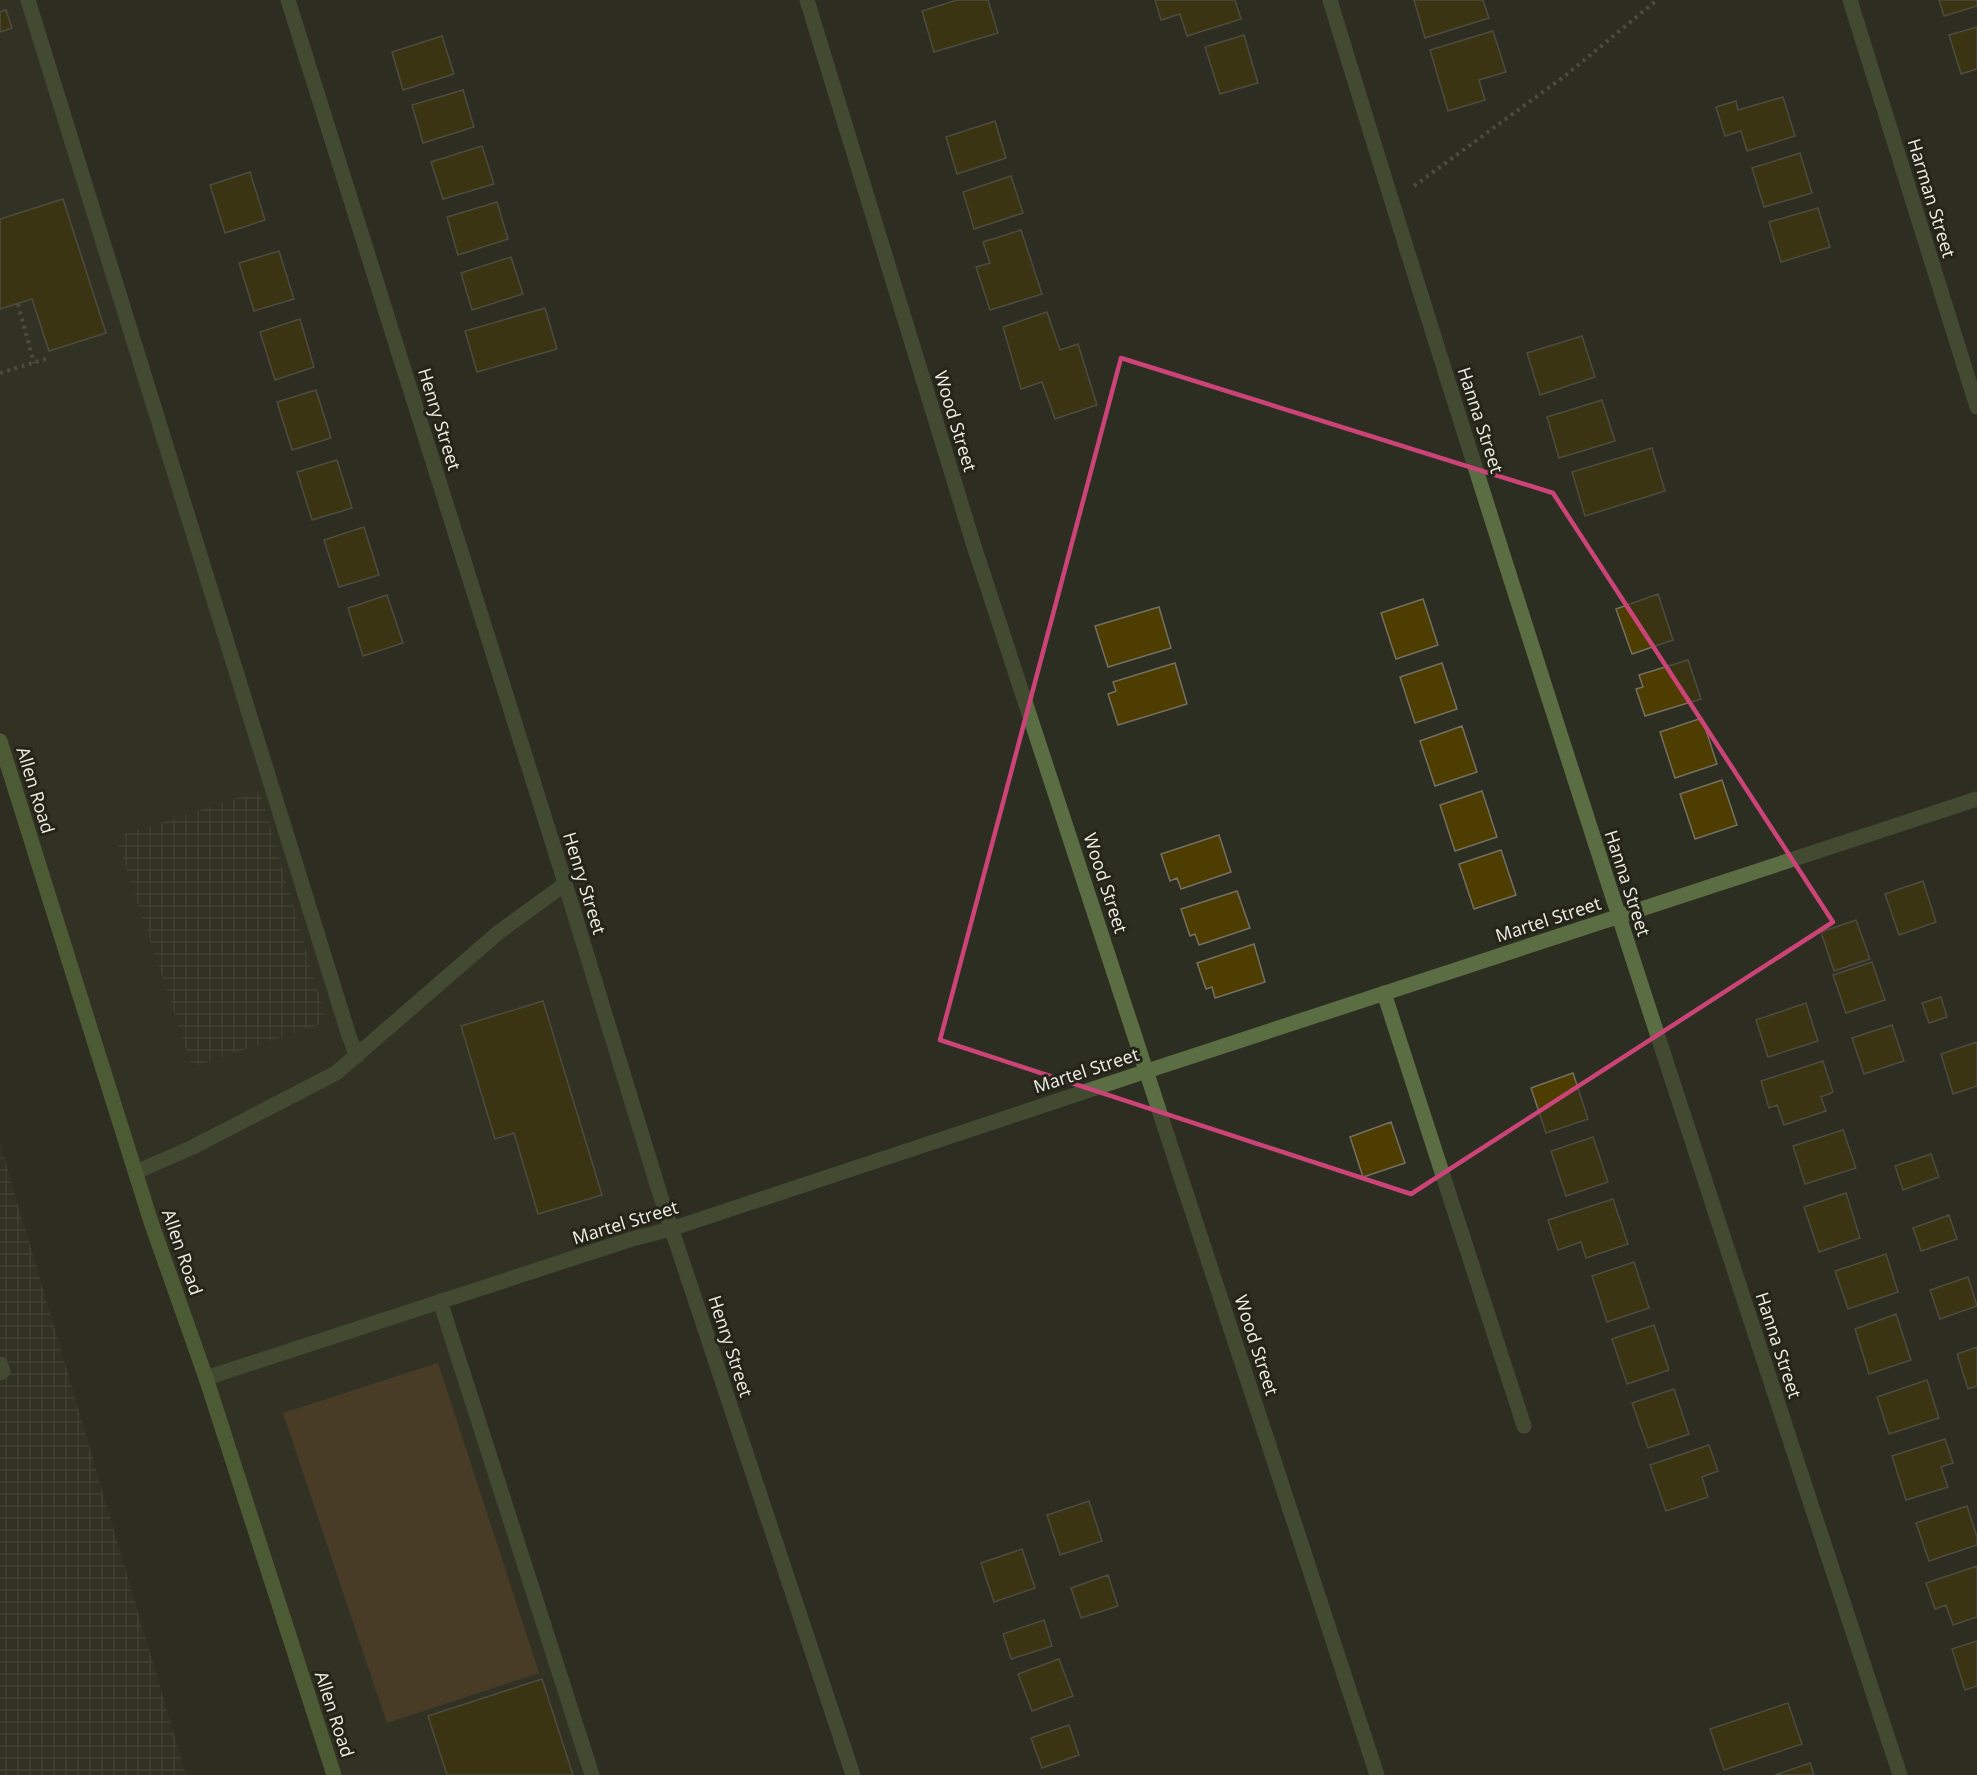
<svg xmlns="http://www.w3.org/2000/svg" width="1977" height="1775" font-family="'Open Sans',sans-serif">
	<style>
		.built { fill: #383927 }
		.industrial { fill: url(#industrial-grid) }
		.grass { fill: #684f2c }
		.building { fill: #4d3d01; stroke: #746f62; stroke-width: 1.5 }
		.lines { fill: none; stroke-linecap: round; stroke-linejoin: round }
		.path { stroke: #6f6f65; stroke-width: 4; stroke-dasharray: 3 4.5; stroke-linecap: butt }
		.service { stroke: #5b6e43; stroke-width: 15 }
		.minor { stroke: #5b6e43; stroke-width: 15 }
		.secondary { stroke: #74924c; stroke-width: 15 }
		.marked { fill: none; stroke: #cb4377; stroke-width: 4.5; stroke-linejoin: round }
		.labels { text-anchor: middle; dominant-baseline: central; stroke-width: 6; stroke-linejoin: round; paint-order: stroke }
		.street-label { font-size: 18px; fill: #efefe7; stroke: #242418 }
	</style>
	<defs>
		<pattern id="industrial-grid" width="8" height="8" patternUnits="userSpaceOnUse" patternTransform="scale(1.5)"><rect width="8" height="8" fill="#383927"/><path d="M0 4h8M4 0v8" fill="none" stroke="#555646"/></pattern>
	</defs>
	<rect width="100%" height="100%" fill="#2d2e22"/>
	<path class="built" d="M0 0H28L357 1055 565 884 671 1229 441 1301 592 1775H334L0 741Z"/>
	<path class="industrial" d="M260 791 327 1022 192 1067 116 837Z
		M0 1143 186 1775H0Z"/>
	<path class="grass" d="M438 1363 539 1673 387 1723 283 1413Z"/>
	<path class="building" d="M957 0H988L998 33 934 52 922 11Z
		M1155 0H1235L1241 19 1187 36 1180 14 1161 20Z
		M1414 0H1483L1489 18 1425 38Z
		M1939 0H1977V6L1944 16Z
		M6 10 12 28 0 32V12Z
		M1977 27V69L1961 74 1949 35Z
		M1493 31 1506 72 1479 80 1485 100 1448 111 1430 50Z
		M1244 35 1258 83 1220 94 1205 47Z
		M442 36 454 74 403 90 392 52Z
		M463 90 474 127 423 143 412 105Z
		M1783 97 1795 136 1747 151 1741 131 1725 136 1716 107 1736 101 1738 110Z
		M995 121 1006 158 957 174 946 137Z
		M482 146 494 184 443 199 431 162Z
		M1800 153 1812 193 1764 207 1752 168Z
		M250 172 265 220 225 233 210 185Z
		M1011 176 1023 213 974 229 963 192Z
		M63 199 106 333 49 351 32 299 0 309V219Z
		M497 202 508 239 458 255 447 217Z
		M1818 208 1830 247 1781 262 1769 222Z
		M1021 230 1042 294 990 310 976 267 990 263 983 242Z
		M279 251 294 299 254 311 239 263Z
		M511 257 523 294 472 310 461 273Z
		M545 308 557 349 477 372 465 331Z
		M1047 312 1060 350 1078 344 1097 405 1055 419 1042 382 1021 389 1003 327Z
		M300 319 314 367 275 380 260 332Z
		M1582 336 1595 377 1540 395 1527 353Z
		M316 390 331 438 292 450 277 402Z
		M1602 400 1615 441 1559 458 1547 417Z
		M1652 448 1665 491 1585 516 1572 472Z
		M337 460 352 508 312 520 297 472Z
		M364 527 379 575 339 587 324 540Z
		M1658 594 1673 640 1632 654 1616 609Z
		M387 595 403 643 363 656 348 608Z
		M1423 599 1438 645 1396 659 1381 613Z
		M1159 607 1171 648 1108 667 1095 626Z
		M1688 660 1701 699 1645 716 1636 689 1643 687 1639 675Z
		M1175 663 1187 704 1118 725 1108 694 1116 691 1113 682Z
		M1442 663 1457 709 1415 723 1400 677Z
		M1702 718 1717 764 1675 778 1660 732Z
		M1462 726 1477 772 1435 786 1420 741Z
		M1722 780 1737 825 1695 839 1680 794Z
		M1482 791 1497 837 1455 851 1440 805Z
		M1219 835 1231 872 1181 889 1177 878 1170 881 1161 854Z
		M1501 850 1516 895 1474 909 1459 864Z
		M1923 881 1936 922 1899 935 1885 894Z
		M1237 891 1250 928 1199 945 1195 934 1190 936 1181 909Z
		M1856 920 1870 959 1834 971 1821 932Z
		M1254 944 1265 982 1215 998 1212 987 1206 989 1197 963Z
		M1872 962 1885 1000 1846 1013 1833 975Z
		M1941 997 1947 1017 1929 1023 1922 1003Z
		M543 1001 602 1195 538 1214 514 1133 495 1139 461 1026Z
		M1806 1003 1818 1041 1768 1057 1756 1020Z
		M1892 1025 1904 1061 1864 1074 1852 1038Z
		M1977 1042V1086L1953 1094 1941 1054Z
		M1823 1061 1833 1092 1821 1097 1826 1111 1784 1125 1777 1105 1769 1108 1761 1081Z
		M1573 1073 1588 1119 1546 1133 1531 1088Z
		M1391 1122 1405 1163 1363 1177 1350 1137Z
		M1843 1130 1856 1168 1805 1184 1793 1146Z
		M1593 1137 1608 1182 1566 1196 1551 1151Z
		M1931 1154 1939 1177 1903 1190 1895 1166Z
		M1846 1193 1860 1238 1819 1252 1804 1207Z
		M1613 1199 1628 1244 1586 1258 1581 1242 1558 1250 1548 1220Z
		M1949 1215 1957 1239 1921 1251 1913 1228Z
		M1886 1254 1898 1292 1848 1309 1835 1271Z
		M1634 1262 1649 1308 1607 1322 1592 1276Z
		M1968 1277 1977 1306 1940 1319 1930 1290Z
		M1896 1314 1911 1360 1869 1374 1855 1329Z
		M1654 1325 1669 1370 1627 1384 1612 1339Z
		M1977 1347V1386L1968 1389 1957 1354Z
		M1927 1380 1939 1418 1889 1434 1877 1397Z
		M1674 1389 1689 1434 1648 1448 1632 1403Z
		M1945 1439 1953 1463 1941 1467 1948 1487 1906 1500 1892 1456Z
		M1709 1445 1718 1471 1702 1477 1708 1497 1666 1511 1650 1465Z
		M1089 1501 1102 1541 1060 1555 1047 1515Z
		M1967 1506 1977 1537V1545L1929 1561 1916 1523Z
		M1022 1549 1035 1588 994 1602 981 1563Z
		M1977 1566V1617L1953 1625 1946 1605 1935 1609 1926 1583Z
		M1108 1575 1118 1606 1081 1618 1071 1588Z
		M1044 1620 1052 1646 1011 1659 1003 1634Z
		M1977 1641V1686L1965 1690 1952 1649Z
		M1059 1659 1073 1696 1032 1711 1018 1674Z
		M542 1679 573 1775H447L428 1716Z
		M1788 1703 1802 1744 1724 1770 1710 1729Z
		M1069 1725 1079 1755 1042 1768 1031 1738Z
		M1810 1763 1814 1775H1775Z"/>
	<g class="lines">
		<path class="path" d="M1414 186 1566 75 1657 0
			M18 304 34 363
			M0 373 49 358"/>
		<path class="service" d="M28 0 349 1036 357 1056
			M1384 993 1524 1426
			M136 1172 193 1147 336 1073 499 932 565 884
			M440 1301 592 1775
			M0 1364 3 1371 0 1373"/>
		<path class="minor" d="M288 0 561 870 659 1191 853 1775
			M807 0 974 546 1377 1775
			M1330 0C1511 594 1706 1185 1900 1775
			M1850 0 1977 407
			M206 1378 632 1239 671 1229 1147 1071 1977 799"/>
		<path class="secondary" d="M0 741 151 1222 206 1378 334 1775"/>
	</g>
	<path d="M0 0H1977V1775H0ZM1121 358 1553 493 1833 922 1411 1194 940 1040Z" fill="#2d2e22" fill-opacity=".55" fill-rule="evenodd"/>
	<path class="marked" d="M1121 358 1553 493 1833 922 1411 1194 940 1040Z"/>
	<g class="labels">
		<g class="street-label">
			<text transform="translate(1932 198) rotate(73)">Harman Street</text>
			<text transform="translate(440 419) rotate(73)">Henry Street</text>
			<text transform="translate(1481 420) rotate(72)">Hanna Street</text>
			<text transform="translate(956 421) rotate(73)">Wood Street</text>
			<text transform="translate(36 790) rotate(73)">Allen Road</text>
			<text transform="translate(585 883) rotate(73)">Henry Street</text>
			<text transform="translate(1106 883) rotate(72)">Wood Street</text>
			<text transform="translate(1628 883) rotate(72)">Hanna Street</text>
			<text transform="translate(1548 919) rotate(-18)">Martel Street</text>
			<text transform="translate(1086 1070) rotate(-18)">Martel Street</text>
			<text transform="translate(625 1222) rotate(-17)">Martel Street</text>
			<text transform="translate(183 1252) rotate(71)">Allen Road</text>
			<text transform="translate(1257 1345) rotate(72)">Wood Street</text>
			<text transform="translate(1779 1345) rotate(72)">Hanna Street</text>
			<text transform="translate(731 1346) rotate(72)">Henry Street</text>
			<text transform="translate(335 1714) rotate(72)">Allen Road</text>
		</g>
	</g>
</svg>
